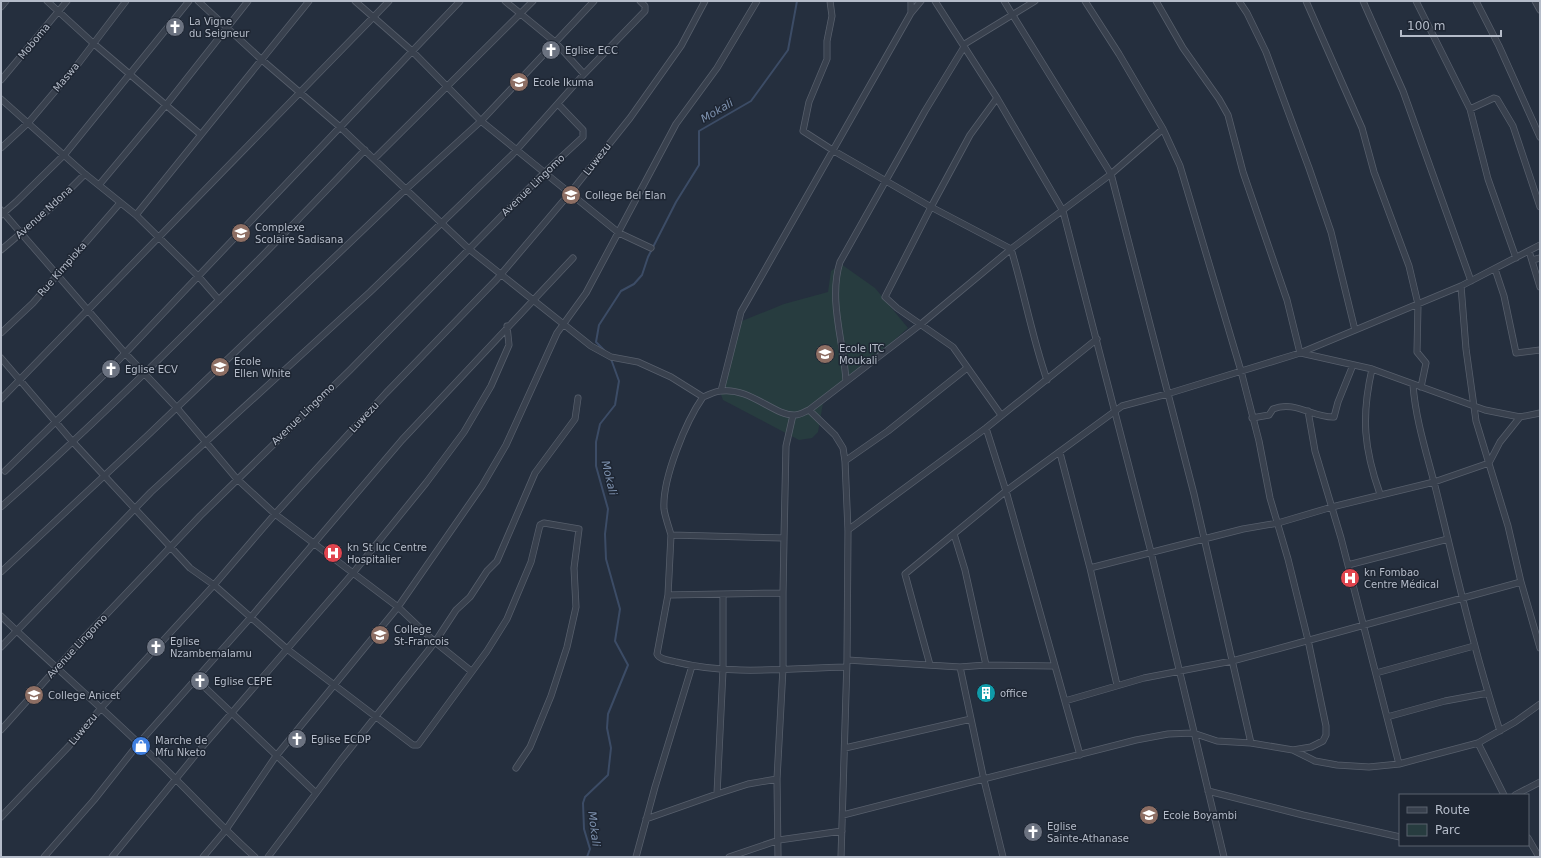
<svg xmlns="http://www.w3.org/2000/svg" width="1541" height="858" font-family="'DejaVu Sans',sans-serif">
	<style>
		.green { fill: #273c3f }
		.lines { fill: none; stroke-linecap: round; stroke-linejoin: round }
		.stream { stroke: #3c4c66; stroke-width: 2 }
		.minor-casing { stroke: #575f6c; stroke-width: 7 }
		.minor { stroke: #39414e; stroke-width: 5.5 }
		.labels { text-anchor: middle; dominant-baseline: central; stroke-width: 3; stroke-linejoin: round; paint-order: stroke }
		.poi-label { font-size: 10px; fill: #b5bcc9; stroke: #1e2633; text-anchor: start }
		.street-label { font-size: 10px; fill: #b5bcc9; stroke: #1e2633 }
		.water-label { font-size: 11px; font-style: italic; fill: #7e92af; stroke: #1e2633 }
	</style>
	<rect width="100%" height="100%" fill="#252f3e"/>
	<path class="green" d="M841 264 875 288 908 328 823 403 818 432 812 438 799 440 723 400 719 389 737 323 784 304 828 292 831 271Z"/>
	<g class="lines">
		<path class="stream" d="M605 351 596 342 599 325 621 291 634 284 642 275 648 257 676 202 699 165V131L751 101 788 50 797 1
			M587 857 590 849 584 829 583 803 585 797 608 775 611 748 607 728 608 714 628 665 615 641 620 609 606 559 605 534 608 509 596 466V442L600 424 615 405 619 381 611 359"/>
		<defs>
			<path id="minor" d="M47 1 93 43 200 134
				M198 1 262 60 340 127 469 249 591 346 611 357 638 362 671 377 703 397C709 395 715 391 721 391 750 387 774 416 795 415 800 415 804 412 809 410L921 324 1011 249 1111 174 1163 129
				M355 1 412 51 481 121 619 233 651 248
				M505 1 555 42 584 74
				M830 1 832 16 827 41V59L809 102 803 131 834 151 931 207 1011 249C1024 292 1032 337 1047 380
				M935 1 997 98 1063 211 1151 552 1224 857
				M1004 1 1111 174 1194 494 1251 743
				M1085 1 1119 54 1163 129 1180 166 1241 371 1259 441 1270 498 1288 559 1308 640 1326 726V735L1323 741 1311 747 1293 750
				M1156 1 1183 48 1219 99 1228 115 1243 172 1287 300 1300 353
				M1239 1 1247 13 1266 52 1309 168 1331 232 1355 330
				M1306 1 1362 128 1374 172 1409 266 1418 304 1417 352 1426 363 1421 387
				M1363 1 1403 91 1471 281
				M1416 1 1470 109 1488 179 1516 258
				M1476 1 1499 46 1540 137
				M1535 1 1540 10
				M1 7 6 1
				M911 12V1
				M963 45 1035 1
				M1 80 67 1
				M997 98 970 135 931 207 885 297 897 308 953 347 1001 415
				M1 99 85 174 136 215 199 277 219 300
				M1470 109 1494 98 1497 99 1513 126 1540 207
				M1 148 29 122 78 64 126 1
				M374 159 533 1
				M99 185 166 105 248 1
				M1 210 125 353 177 408 236 478 275 514 398 607 435 642 471 671
				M1 215 16 202 65 154 189 1
				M136 215 309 1
				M1 250 53 206 85 174
				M1529 251 1540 287
				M1532 260 1540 258
				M1495 269 1504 296 1516 353 1540 350
				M1461 286 1466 349 1476 421 1508 526 1521 582 1540 648
				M1 333 33 303 120 203
				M1301 353 1372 369 1485 410 1520 417 1540 413
				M1 358 72 441 190 568 214 585 287 649 413 745H418L487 651 507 619 531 562 540 525 544 523 579 529 574 568 576 607 567 647 551 696 530 747 516 768
				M1372 369C1361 417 1364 449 1380 494
				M846 381C844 343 828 300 840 262L925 111 964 47
				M1413 385C1416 424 1429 460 1438 498 1457 576 1475 654 1500 731
				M721 391 741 312 911 13 921 1
				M1 399 389 1
				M809 410 835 435 843 448 845 461 848 530 847 660 841 857
				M1308 411 1315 451 1341 538 1399 764
				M793 415 786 446 784 538 671 535 668 595 657 654C660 660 669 660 676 662 731 676 790 668 846 667
				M1252 418 1269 415 1273 409C1295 400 1313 418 1334 417L1338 402 1353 365
				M986 428 1006 491 1080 755
				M1060 453 1090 568 1117 685
				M845 461 888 431 967 368
				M5 471 110 369 460 1
				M1 507C128 394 247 273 365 150
				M848 530 986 428 1097 339
				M954 534 965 570 986 665
				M671 535C669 527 665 517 664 509 662 479 686 421 703 397
				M1348 565 1448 539
				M1090 568 1243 529 1278 523 1332 507 1434 482 1489 463 1500 442 1520 417
				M1 572 147 436 405 190 481 121 594 1
				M668 595 783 593 784 538
				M1 616C51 664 105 710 155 759 189 791 220 826 255 857
				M1 647 151 492 370 292 512 155 584 74 645 11V6L640 1
				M847 660 960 667 986 665 1054 666
				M930 665 905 574 1006 491 1122 406 1167 394 1300 353 1461 286 1540 245
				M960 667 984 780 1003 857
				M1376 673 1474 646
				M196 679 316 793
				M1065 701 1144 678 1232 661 1277 649 1521 582
				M1387 717 1445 701 1488 693
				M1 730 79 643 200 516 350 370 545 172 583 137V130L558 104
				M1478 743 1504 795
				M845 748 971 719
				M1208 791 1303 815 1400 837
				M717 794 748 784 777 779
				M1515 795 1540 782
				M843 815 1136 740 1168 734 1193 733 1217 741 1251 743 1293 750 1315 761 1337 765 1369 767 1399 764 1478 743 1515 722 1540 704
				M1 817 69 746 102 707 214 585 275 514 386 393 497 279 570 193 630 118 681 46 705 1
				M646 819 717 794 723 670V595
				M1528 838 1539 857
				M44 857 94 800 139 743 251 617 402 440 573 258
				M112 857 197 753 353 573 426 483 464 432 491 386 509 345 507 326
				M203 857 225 831 276 756 398 607 482 486 506 445 557 333 586 293 676 124 717 68 757 1
				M268 857 341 760 435 642 456 610 470 597 487 571 497 561 535 473 575 419 578 398
				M636 857 655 787 692 666
				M729 857 779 840 842 831
				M778 857 777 779 783 668V593"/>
		</defs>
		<use href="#minor" class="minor-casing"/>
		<use href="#minor" class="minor"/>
	</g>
	<defs>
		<symbol id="church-disc" viewBox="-11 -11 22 22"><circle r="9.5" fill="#6b7280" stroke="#1e2633"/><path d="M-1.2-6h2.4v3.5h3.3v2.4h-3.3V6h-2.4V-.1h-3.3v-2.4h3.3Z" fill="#fff"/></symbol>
		<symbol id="school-disc" viewBox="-11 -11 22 22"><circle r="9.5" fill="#8d6e63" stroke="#1e2633"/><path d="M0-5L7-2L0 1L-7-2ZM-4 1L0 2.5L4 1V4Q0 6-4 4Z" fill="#fff"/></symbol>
		<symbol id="hospital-disc" viewBox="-11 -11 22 22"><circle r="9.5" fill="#e0444e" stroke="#1e2633"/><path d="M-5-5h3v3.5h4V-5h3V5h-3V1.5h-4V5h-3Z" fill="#fff"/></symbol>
		<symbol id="building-disc" viewBox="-11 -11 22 22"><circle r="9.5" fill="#0f9aa8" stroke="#1e2633"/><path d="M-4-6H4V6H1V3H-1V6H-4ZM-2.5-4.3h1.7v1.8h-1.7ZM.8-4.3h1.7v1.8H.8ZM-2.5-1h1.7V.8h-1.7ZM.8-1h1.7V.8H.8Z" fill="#fff"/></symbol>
		<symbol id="shop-disc" viewBox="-11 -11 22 22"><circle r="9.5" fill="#3f7fe0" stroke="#1e2633"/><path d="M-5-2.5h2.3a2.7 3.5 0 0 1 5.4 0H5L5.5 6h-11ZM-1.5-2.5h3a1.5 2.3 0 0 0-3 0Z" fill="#fff"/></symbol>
	</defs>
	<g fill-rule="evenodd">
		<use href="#church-disc" x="164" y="16" width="22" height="22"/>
		<use href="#church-disc" x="540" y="39" width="22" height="22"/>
		<use href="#school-disc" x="508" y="71" width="22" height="22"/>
		<use href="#school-disc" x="560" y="184" width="22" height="22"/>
		<use href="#school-disc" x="230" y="222" width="22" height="22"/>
		<use href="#school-disc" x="814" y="343" width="22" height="22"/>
		<use href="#school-disc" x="209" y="356" width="22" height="22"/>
		<use href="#church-disc" x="100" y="358" width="22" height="22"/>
		<use href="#hospital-disc" x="322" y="542" width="22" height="22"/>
		<use href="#hospital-disc" x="1339" y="567" width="22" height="22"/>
		<use href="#school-disc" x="369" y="624" width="22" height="22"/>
		<use href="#church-disc" x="145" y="636" width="22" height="22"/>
		<use href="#church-disc" x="189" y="670" width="22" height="22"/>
		<use href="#building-disc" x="975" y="682" width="22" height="22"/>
		<use href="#school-disc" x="23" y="684" width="22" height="22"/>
		<use href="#church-disc" x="286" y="728" width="22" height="22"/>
		<use href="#shop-disc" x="130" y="735" width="22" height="22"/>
		<use href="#school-disc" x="1138" y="804" width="22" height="22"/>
		<use href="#church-disc" x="1022" y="821" width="22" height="22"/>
	</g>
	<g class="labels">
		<g class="poi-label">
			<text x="189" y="21">La Vigne<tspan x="189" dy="12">du Seigneur</tspan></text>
			<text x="565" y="50">Eglise ECC</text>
			<text x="533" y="82">Ecole Ikuma</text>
			<text x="585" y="195">College Bel Elan</text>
			<text x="255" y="227">Complexe<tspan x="255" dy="12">Scolaire Sadisana</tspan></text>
			<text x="839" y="348">Ecole ITC<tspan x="839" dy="12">Moukali</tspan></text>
			<text x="234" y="361">Ecole<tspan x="234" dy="12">Ellen White</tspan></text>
			<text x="125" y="369">Eglise ECV</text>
			<text x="347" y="547">kn St luc Centre<tspan x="347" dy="12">Hospitalier</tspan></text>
			<text x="1364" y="572">kn Fombao<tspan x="1364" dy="12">Centre Médical</tspan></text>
			<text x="394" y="629">College<tspan x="394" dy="12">St-Francois</tspan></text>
			<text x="170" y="641">Eglise<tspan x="170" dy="12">Nzambemalamu</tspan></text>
			<text x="214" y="681">Eglise CEPE</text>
			<text x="1000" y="693">office</text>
			<text x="48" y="695">College Anicet</text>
			<text x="311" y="739">Eglise ECDP</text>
			<text x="155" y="740">Marche de<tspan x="155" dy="12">Mfu Nketo</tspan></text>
			<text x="1163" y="815">Ecole Boyambi</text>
			<text x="1047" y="826">Eglise<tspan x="1047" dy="12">Sainte-Athanase</tspan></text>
		</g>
		<g class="street-label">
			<text transform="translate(34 41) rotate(-50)">Moboma</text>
			<text transform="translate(66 77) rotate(-50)">Maswa</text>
			<text transform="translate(597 159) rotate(-52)">Luwezu</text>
			<text transform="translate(533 185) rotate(-44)">Avenue Lingomo</text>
			<text transform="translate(44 212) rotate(-42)">Avenue Ndona</text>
			<text transform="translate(62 269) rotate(-49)">Rue Kimpioka</text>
			<text transform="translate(303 414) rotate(-44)">Avenue Lingomo</text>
			<text transform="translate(364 417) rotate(-47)">Luwezu</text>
			<text transform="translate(77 646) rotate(-47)">Avenue Lingomo</text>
			<text transform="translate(83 729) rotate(-50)">Luwezu</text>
		</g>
		<g class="water-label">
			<text transform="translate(717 111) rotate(-30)">Mokali</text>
			<text transform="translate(609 478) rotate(77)">Mokali</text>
			<text transform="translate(594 829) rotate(83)">Mokali</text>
		</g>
	</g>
	<rect width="1541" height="858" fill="none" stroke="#b5bcc9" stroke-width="4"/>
	<rect x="1399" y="794" width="130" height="52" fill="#1e2633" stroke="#5a626f"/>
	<rect x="1407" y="807" width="20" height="6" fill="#39414e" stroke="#5a626f"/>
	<text x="1435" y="814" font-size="12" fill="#b5bcc9">Route</text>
	<rect x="1407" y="824" width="20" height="12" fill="#273c3f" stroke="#5a626f"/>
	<text x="1435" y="834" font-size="12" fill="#b5bcc9">Parc</text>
	<path d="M1401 30v6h100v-6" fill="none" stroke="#b5bcc9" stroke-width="2"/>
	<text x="1407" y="30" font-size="12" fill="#b5bcc9" stroke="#1e2633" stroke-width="3" paint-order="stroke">100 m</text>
</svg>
